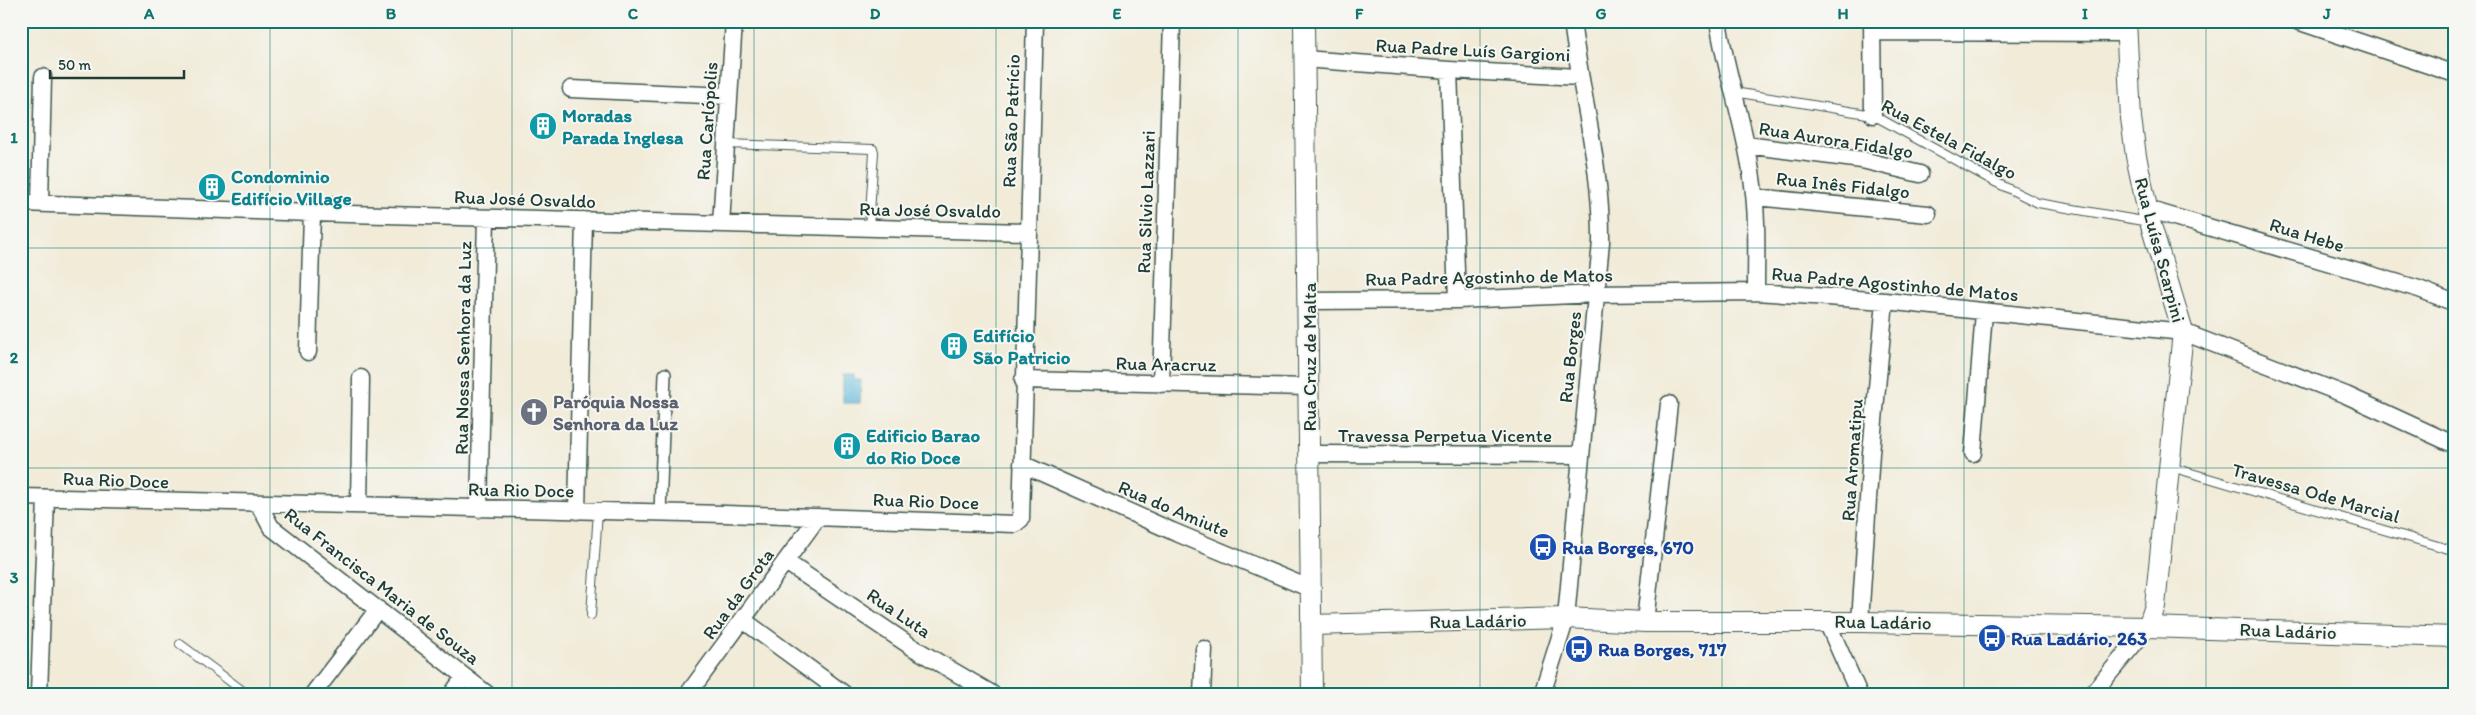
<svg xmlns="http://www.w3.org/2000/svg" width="2476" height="715" font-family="Itim,sans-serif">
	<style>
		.water { fill: #5cb8da; stroke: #3e7a87 }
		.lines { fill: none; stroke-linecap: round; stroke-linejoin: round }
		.service-casing { stroke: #3e574d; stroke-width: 10 }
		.pedestrian-casing { stroke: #3e574d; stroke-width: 14 }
		.minor-casing { stroke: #3e574d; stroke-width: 19 }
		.tertiary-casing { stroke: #3e574d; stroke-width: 22 }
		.service { stroke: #fff; stroke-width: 8 }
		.pedestrian { stroke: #fff; stroke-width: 11 }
		.minor { stroke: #fff; stroke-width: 16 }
		.tertiary { stroke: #fff; stroke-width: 20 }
		.grid { fill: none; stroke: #0f766e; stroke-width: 1; stroke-opacity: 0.55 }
		.labels { text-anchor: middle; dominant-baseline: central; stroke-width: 4; stroke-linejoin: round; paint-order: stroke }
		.street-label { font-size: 19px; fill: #1f3d34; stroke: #f6f6f2 }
		.culture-label { font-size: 19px; font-weight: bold; fill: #0d838f; stroke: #f6f6f2; text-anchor: start }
		.worship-label { font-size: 19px; font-weight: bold; fill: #5b616d; stroke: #f6f6f2; text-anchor: start }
		.transit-label { font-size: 19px; font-weight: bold; fill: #164399; stroke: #f6f6f2; text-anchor: start }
		.neatline { fill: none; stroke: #0f766e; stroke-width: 2 }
		.grid-label { font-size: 16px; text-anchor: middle; font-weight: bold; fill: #0f766e }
	</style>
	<rect width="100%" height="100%" fill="#f6f6f2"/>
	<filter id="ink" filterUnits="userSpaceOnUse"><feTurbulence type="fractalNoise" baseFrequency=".02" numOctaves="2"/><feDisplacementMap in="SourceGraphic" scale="10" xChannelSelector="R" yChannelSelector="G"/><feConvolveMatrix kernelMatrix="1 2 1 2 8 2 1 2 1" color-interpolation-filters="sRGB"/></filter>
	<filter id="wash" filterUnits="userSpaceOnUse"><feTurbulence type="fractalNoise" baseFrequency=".0096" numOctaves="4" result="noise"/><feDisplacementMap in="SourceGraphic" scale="20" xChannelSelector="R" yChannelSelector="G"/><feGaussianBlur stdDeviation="1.12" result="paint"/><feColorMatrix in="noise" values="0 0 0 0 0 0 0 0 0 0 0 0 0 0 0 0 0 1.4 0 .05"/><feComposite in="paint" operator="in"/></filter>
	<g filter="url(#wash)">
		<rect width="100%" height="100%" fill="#f1ebd8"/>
		<path class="water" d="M843 375H854V380H861L860 403H843Z"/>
	</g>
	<g filter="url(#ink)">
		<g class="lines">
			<defs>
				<path id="service" d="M1734 92 1873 115 1997 183 2038 203 2149 222
					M725 144 873 149 874 152 869 228
					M332 214V200
					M2171 467 2455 551
					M591 615 598 511
					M180 644 247 694"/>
				<path id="pedestrian" d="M660 513 665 374"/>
				<path id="minor" d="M1718 21C1726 74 1745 125 1752 178 1758 216 1756 254 1756 292
					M1872 21 1873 115
					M2297 21 2455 74
					M1872 32 2126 33
					M1304 59 1449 70 1579 77
					M1449 70 1457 300
					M571 89 728 96
					M1746 145 1862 160 1920 174
					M1755 197 1928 214
					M21 203 312 213 1028 232
					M40 203 43 77
					M2147 209 2419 289 2455 303
					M721 224 734 21
					M1309 301 1457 300 1597 294 1756 292 1885 301 2183 332 2346 395 2455 445
					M308 352 312 213
					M1023 380 1309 387
					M1161 384 1172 21
					M1973 453 1984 312
					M1310 454 1581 455
					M1022 464 1172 531 1311 589
					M21 497 725 514 1015 524 1021 519 1035 21
					M258 503 271 527 487 694
					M359 505 361 378
					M479 509 486 218
					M577 511 584 220
					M786 562 912 647 992 694
					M743 620 844 694
					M1645 622 1669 404
					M1827 622 1859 694
					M1860 622 1871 453 1885 301
					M39 694 46 498
					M313 694 378 609
					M452 694 464 677
					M688 694 818 517
					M1202 694 1204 649
					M1542 694 1566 618 1601 242C1602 168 1581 95 1572 21
					M2092 694 2148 627"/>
				<path id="tertiary" d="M1304 21 1312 694
					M2126 21 2131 118 2136 156 2150 222 2183 332 2155 606 2148 627
					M1311 625 1566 618 1645 622H1860L2148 627 2455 637"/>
			</defs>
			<use href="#service" class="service-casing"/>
			<use href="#pedestrian" class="pedestrian-casing"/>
			<use href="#minor" class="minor-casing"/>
			<use href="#tertiary" class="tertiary-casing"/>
			<use href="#service" class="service"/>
			<use href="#pedestrian" class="pedestrian"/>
			<use href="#minor" class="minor"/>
			<use href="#tertiary" class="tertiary"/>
		</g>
	</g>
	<path class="grid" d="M270 21V694M512 21V694M754 21V694M996 21V694M1238 21V694M1480 21V694M1722 21V694M1964 21V694M2206 21V694M21 248H2455M21 468H2455"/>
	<defs>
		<symbol id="building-disc" viewBox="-11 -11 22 22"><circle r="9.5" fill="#0f9aa8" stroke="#f6f6f2"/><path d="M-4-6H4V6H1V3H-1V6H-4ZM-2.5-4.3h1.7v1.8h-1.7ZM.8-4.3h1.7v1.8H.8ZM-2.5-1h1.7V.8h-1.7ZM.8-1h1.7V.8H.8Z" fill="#fff"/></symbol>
		<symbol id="church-disc" viewBox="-11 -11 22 22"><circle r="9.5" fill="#6b7280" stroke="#f6f6f2"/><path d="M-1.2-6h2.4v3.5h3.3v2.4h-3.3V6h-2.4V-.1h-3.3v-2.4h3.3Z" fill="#fff"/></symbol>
		<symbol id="bus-disc" viewBox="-11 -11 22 22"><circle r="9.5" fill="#1a4fb4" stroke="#f6f6f2"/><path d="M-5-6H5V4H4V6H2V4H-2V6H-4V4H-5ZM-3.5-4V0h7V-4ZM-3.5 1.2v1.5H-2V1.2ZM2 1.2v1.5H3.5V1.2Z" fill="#fff"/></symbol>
	</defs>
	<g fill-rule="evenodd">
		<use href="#building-disc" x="527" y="110" width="32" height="32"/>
		<use href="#building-disc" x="196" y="171" width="32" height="32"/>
		<use href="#building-disc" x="938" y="330" width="32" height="32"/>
		<use href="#church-disc" x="518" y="396" width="32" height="32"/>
		<use href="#building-disc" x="831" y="430" width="32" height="32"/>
		<use href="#bus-disc" x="1527" y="531" width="32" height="32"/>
		<use href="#bus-disc" x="1976" y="622" width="32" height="32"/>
		<use href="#bus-disc" x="1563" y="633" width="32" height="32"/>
	</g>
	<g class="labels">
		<g class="street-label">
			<text transform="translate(1473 50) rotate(3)">Rua Padre Luís Gargioni</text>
			<text transform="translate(707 121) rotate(-86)">Rua Carlópolis</text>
			<text transform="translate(1011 121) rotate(-88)">Rua São Patrício</text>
			<text transform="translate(1949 139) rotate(28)">Rua Estela Fidalgo</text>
			<text transform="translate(1836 140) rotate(9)">Rua Aurora Fidalgo</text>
			<text transform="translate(1843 185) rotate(6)">Rua Inês Fidalgo</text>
			<text transform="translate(525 199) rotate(2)">Rua José Osvaldo</text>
			<text transform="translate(1146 202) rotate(-88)">Rua Silvio Lazzari</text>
			<text transform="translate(930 210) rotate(1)">Rua José Osvaldo</text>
			<text transform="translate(2307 235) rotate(17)">Rua Hebe</text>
			<text transform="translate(2160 250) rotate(75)">Rua Luísa Scarpini</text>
			<text transform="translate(1489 277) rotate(-1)">Rua Padre Agostinho de Matos</text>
			<text transform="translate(1895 284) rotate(5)">Rua Padre Agostinho de Matos</text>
			<text transform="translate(463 348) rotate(-89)">Rua Nossa Senhora da Luz</text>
			<text transform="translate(1309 357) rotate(-90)">Rua Cruz de Malta</text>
			<text transform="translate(1570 357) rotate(-84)">Rua Borges</text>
			<text transform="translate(1166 364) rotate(1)">Rua Aracruz</text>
			<text x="1445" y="435">Travessa Perpetua Vicente</text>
			<text transform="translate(1852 460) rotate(-86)">Rua Aromatipu</text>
			<text transform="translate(116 480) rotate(2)">Rua Rio Doce</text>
			<text transform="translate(521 490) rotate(1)">Rua Rio Doce</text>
			<text transform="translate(2316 493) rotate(16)">Travessa Ode Marcial</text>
			<text transform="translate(926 501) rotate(2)">Rua Rio Doce</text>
			<text transform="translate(1174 509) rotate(23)">Rua do Amiute</text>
			<text transform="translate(382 586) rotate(38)">Rua Francisca Maria de Souza</text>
			<text transform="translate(738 594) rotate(-54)">Rua da Grota</text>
			<text transform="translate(899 613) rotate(34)">Rua Luta</text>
			<text transform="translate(1478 621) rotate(-1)">Rua Ladário</text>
			<text transform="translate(1883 622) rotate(1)">Rua Ladário</text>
			<text transform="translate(2288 631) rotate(2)">Rua Ladário</text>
		</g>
		<g class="culture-label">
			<text x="562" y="115">Moradas<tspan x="562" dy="22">Parada Inglesa</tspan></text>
			<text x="231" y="176">Condominio<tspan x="231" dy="22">Edifício Village</tspan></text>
			<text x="973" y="335">Edifício<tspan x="973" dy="22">São Patricio</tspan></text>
			<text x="866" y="435">Edificio Barao<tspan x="866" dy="22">do Rio Doce</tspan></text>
		</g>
		<g class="worship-label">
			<text x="553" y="401">Paróquia Nossa<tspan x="553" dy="22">Senhora da Luz</tspan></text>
		</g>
		<g class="transit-label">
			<text x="1562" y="547">Rua Borges, 670</text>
			<text x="2011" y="638">Rua Ladário, 263</text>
			<text x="1598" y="649">Rua Borges, 717</text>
		</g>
	</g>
	<rect width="2476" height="715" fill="none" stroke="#f6f6f2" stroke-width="55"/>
	<path d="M50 70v8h134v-8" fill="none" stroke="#1f3d34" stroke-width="2.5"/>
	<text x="58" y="70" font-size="15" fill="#1f3d34" stroke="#f6f6f2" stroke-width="4" paint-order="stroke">50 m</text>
	<rect x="28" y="28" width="2420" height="660" class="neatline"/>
	<g class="grid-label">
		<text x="149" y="19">A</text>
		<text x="391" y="19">B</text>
		<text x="633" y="19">C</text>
		<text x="875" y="19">D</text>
		<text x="1117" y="19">E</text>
		<text x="1359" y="19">F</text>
		<text x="1601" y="19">G</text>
		<text x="1843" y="19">H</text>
		<text x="2085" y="19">I</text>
		<text x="2327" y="19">J</text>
		<text x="14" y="143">1</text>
		<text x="14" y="363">2</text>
		<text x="14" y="583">3</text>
	</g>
</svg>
